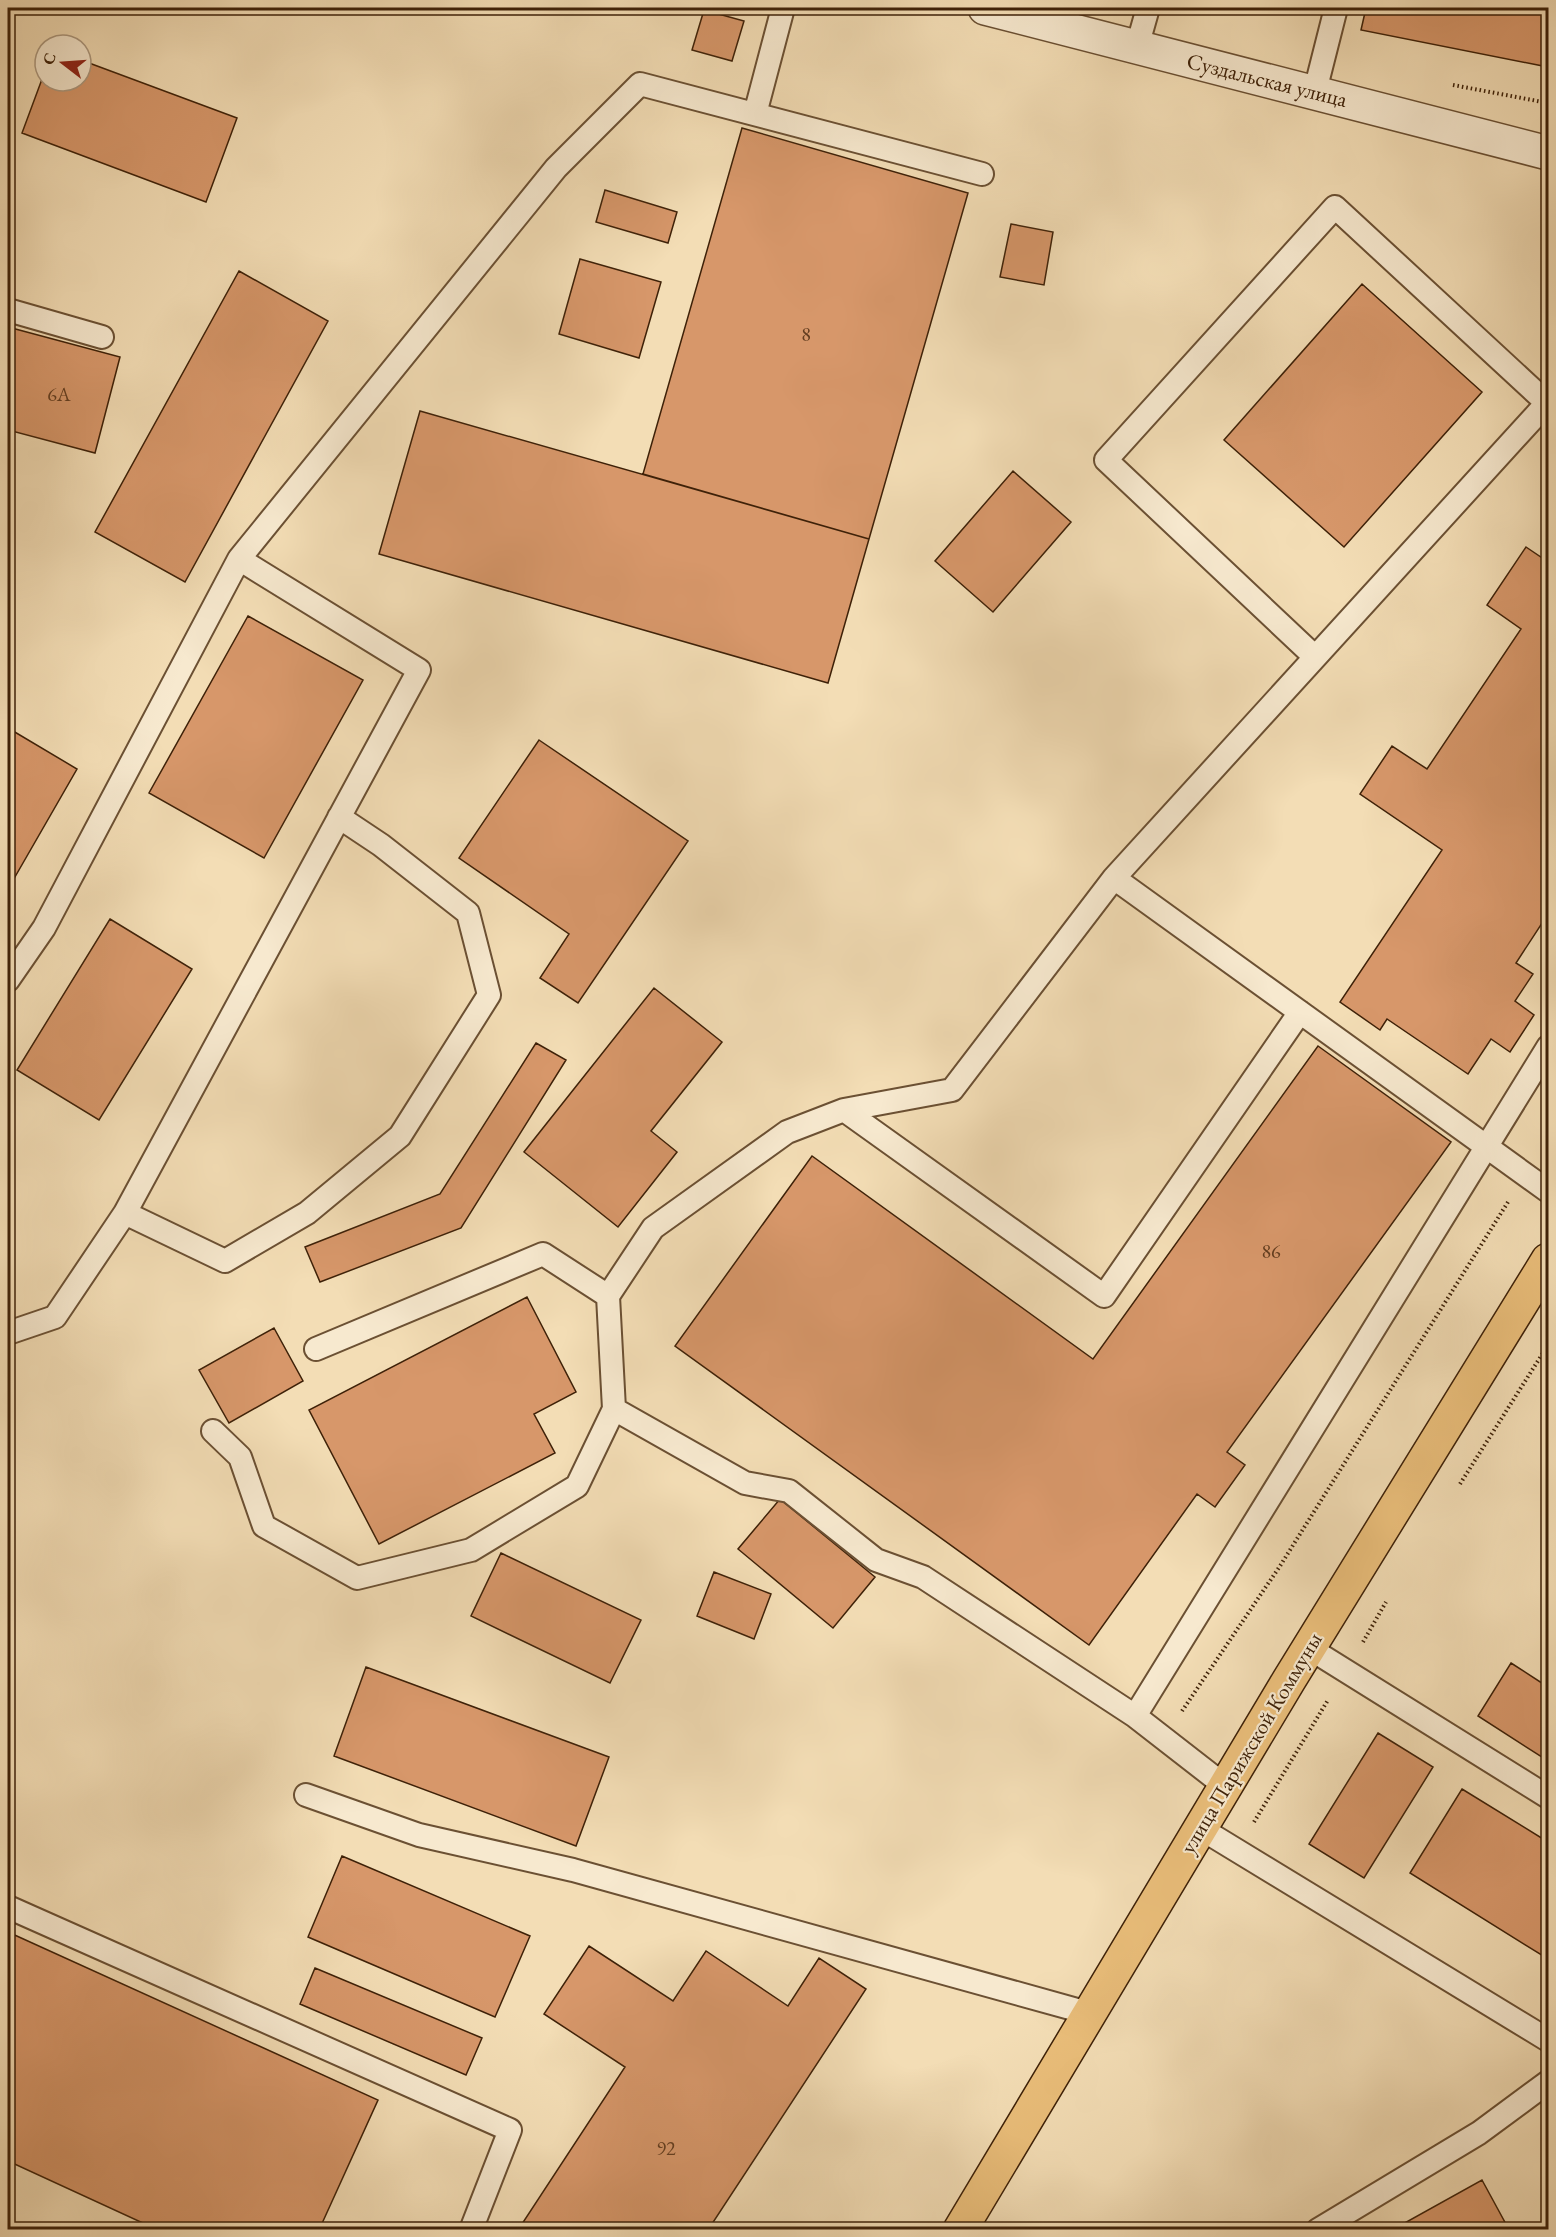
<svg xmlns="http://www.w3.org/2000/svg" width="1556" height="2237" font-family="'EB Garamond',serif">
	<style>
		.building { fill: #d7976a; stroke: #3e2108; stroke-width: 1.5 }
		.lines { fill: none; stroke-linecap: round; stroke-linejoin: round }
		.lane-casing { stroke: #6b5033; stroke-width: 26 }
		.street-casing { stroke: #6b5033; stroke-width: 36 }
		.primary-casing { stroke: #3e2108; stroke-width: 36 }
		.path { stroke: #3e2108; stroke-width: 4; stroke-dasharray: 1.5 3; stroke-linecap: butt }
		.lane { stroke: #f7e9cf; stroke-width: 22 }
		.street { stroke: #f7e9cf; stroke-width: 33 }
		.primary { stroke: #eabe7a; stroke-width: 33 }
		.labels { text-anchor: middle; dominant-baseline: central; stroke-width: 4.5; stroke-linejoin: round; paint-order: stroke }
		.number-label { font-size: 20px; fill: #643e20 }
		.street-label { font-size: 22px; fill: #3e2108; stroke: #f7e9cf }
	</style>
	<rect width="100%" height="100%" fill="#f3ddb5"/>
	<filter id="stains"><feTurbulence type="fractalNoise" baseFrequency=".00333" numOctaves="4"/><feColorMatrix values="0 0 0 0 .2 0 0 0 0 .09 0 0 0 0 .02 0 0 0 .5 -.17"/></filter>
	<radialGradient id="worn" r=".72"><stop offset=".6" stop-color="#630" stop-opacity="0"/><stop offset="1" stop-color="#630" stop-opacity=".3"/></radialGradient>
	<path class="building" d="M1366 8H1548V67L1361 30Z
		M704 10 744 21 732 61 692 50Z
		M81 60 237 118 206 202 22 133 45 71V81H81Z
		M742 128 968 193 869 539 643 474Z
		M605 190 677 212 668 243 596 222Z
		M1011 224 1053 232 1044 285 1000 277Z
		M580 259 661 282 639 358 559 334Z
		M239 271 328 321 185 582 95 532Z
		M1362 284 1482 392 1344 547 1224 440Z
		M8 327 120 357 95 453 8 430Z
		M420 411 869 539 828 683 379 554Z
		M1013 471 1071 522 993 612 935 561Z
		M1526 547 1548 562V914L1516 963 1533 974 1515 1001 1534 1015 1510 1052 1491 1039 1468 1074 1387 1019 1380 1030 1340 1002 1442 850 1360 794 1392 746 1427 769 1521 629 1487 605Z
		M248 616 363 680 264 858 149 793Z
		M8 728 77 769 8 889Z
		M539 740 688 841 578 1003 540 978 569 934 459 858Z
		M110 919 192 969 99 1120 17 1070Z
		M654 988 722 1042 651 1131 677 1152 618 1227 524 1152Z
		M536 1043 566 1060 461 1228 320 1282 305 1247 440 1194Z
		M1318 1046 1451 1142 1227 1452 1245 1465 1215 1507 1197 1494 1089 1645 675 1346 812 1156 1093 1359Z
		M527 1297 576 1392 534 1414 555 1453 379 1544 309 1410Z
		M274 1328 303 1381 229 1423 199 1370Z
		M780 1499 875 1577 833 1628 738 1549Z
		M501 1553 641 1620 610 1683 471 1616Z
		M714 1572 771 1594 754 1639 697 1616Z
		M1511 1663 1548 1687V1761L1478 1716Z
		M366 1667 609 1757 576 1846 334 1756Z
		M1378 1733 1433 1767 1364 1878 1309 1844Z
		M1462 1789 1548 1842V1959L1410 1873Z
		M342 1856 530 1936 495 2017 308 1937Z
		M8 1932 378 2100 319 2230H158L8 2161Z
		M589 1946 673 2001 706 1951 788 2006 819 1958 866 1989 708 2230H518L625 2067 544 2014Z
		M315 1968 482 2038 466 2075 300 2004Z
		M1482 2180 1507 2226 1501 2230H1392Z"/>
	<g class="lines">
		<defs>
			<path id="lane" d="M1137 47 1148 8
				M1315 91 1336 8
				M755 114 783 8
				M8 310 102 337
				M239 559 556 168 640 84 982 174
				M1114 878 1548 1191
				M8 980 44 928 239 559 419 670 125 1213 55 1317 8 1333
				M844 1110 1104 1296 1300 1012
				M125 1213 225 1261 307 1213 400 1136 489 995 468 913 381 845 339 817
				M608 1296 653 1228 787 1132 844 1110 952 1090 1114 878 1547 403 1335 207 1106 460 1314 656
				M316 1349 543 1254 608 1296 614 1409
				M213 1431 240 1457 264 1526 357 1578 471 1550 577 1486 614 1409 745 1483 789 1491 876 1560 923 1577 1135 1716 1225 1786
				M1309 1648 1548 1797
				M1135 1716 1548 1047
				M306 1795 419 1835 573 1870 1088 2013
				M1200 1828 1548 2040
				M8 1907 510 2130 471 2230
				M1318 2230 1479 2133 1548 2082"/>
			<path id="street" d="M985 8 1548 153"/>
			<path id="primary" d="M960 2230 1289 1680 1548 1260"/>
		</defs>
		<use href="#lane" class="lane-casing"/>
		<use href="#street" class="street-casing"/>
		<use href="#primary" class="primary-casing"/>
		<path class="path" d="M1453 85 1548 103
			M1543 1148 1548 1138
			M1460 1484 1548 1345
			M1363 1642 1386 1602
			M1182 1711 1280 1566 1508 1202
			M1254 1822 1328 1700"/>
		<use href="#lane" class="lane"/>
		<use href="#street" class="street"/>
		<use href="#primary" class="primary"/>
	</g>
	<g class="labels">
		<g class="number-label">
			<text x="806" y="334">8</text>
			<text x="59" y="394">6А</text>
			<text x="1271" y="1251">86</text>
			<text x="666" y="2148">92</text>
		</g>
		<g class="street-label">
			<text transform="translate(1267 80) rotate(14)">Суздальская улица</text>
			<text transform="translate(1251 1743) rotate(-59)">улица Парижской Коммуны</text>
		</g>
	</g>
	<rect width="1556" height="2237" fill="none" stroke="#f3ddb5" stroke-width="30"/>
	<rect x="9" y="9" width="1538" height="2219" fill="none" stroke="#3e2108" stroke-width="3"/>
	<rect x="15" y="15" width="1526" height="2207" fill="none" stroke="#3e2108" stroke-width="1.5"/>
	<g transform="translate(63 63) rotate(287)"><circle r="28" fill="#f7e9cf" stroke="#ad997f" stroke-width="1.5"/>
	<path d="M0-4.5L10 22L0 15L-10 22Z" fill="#8f2418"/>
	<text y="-9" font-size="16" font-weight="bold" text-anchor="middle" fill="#3e2108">С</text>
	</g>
	<rect width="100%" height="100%" filter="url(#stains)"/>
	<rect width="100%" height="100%" fill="url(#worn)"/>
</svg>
